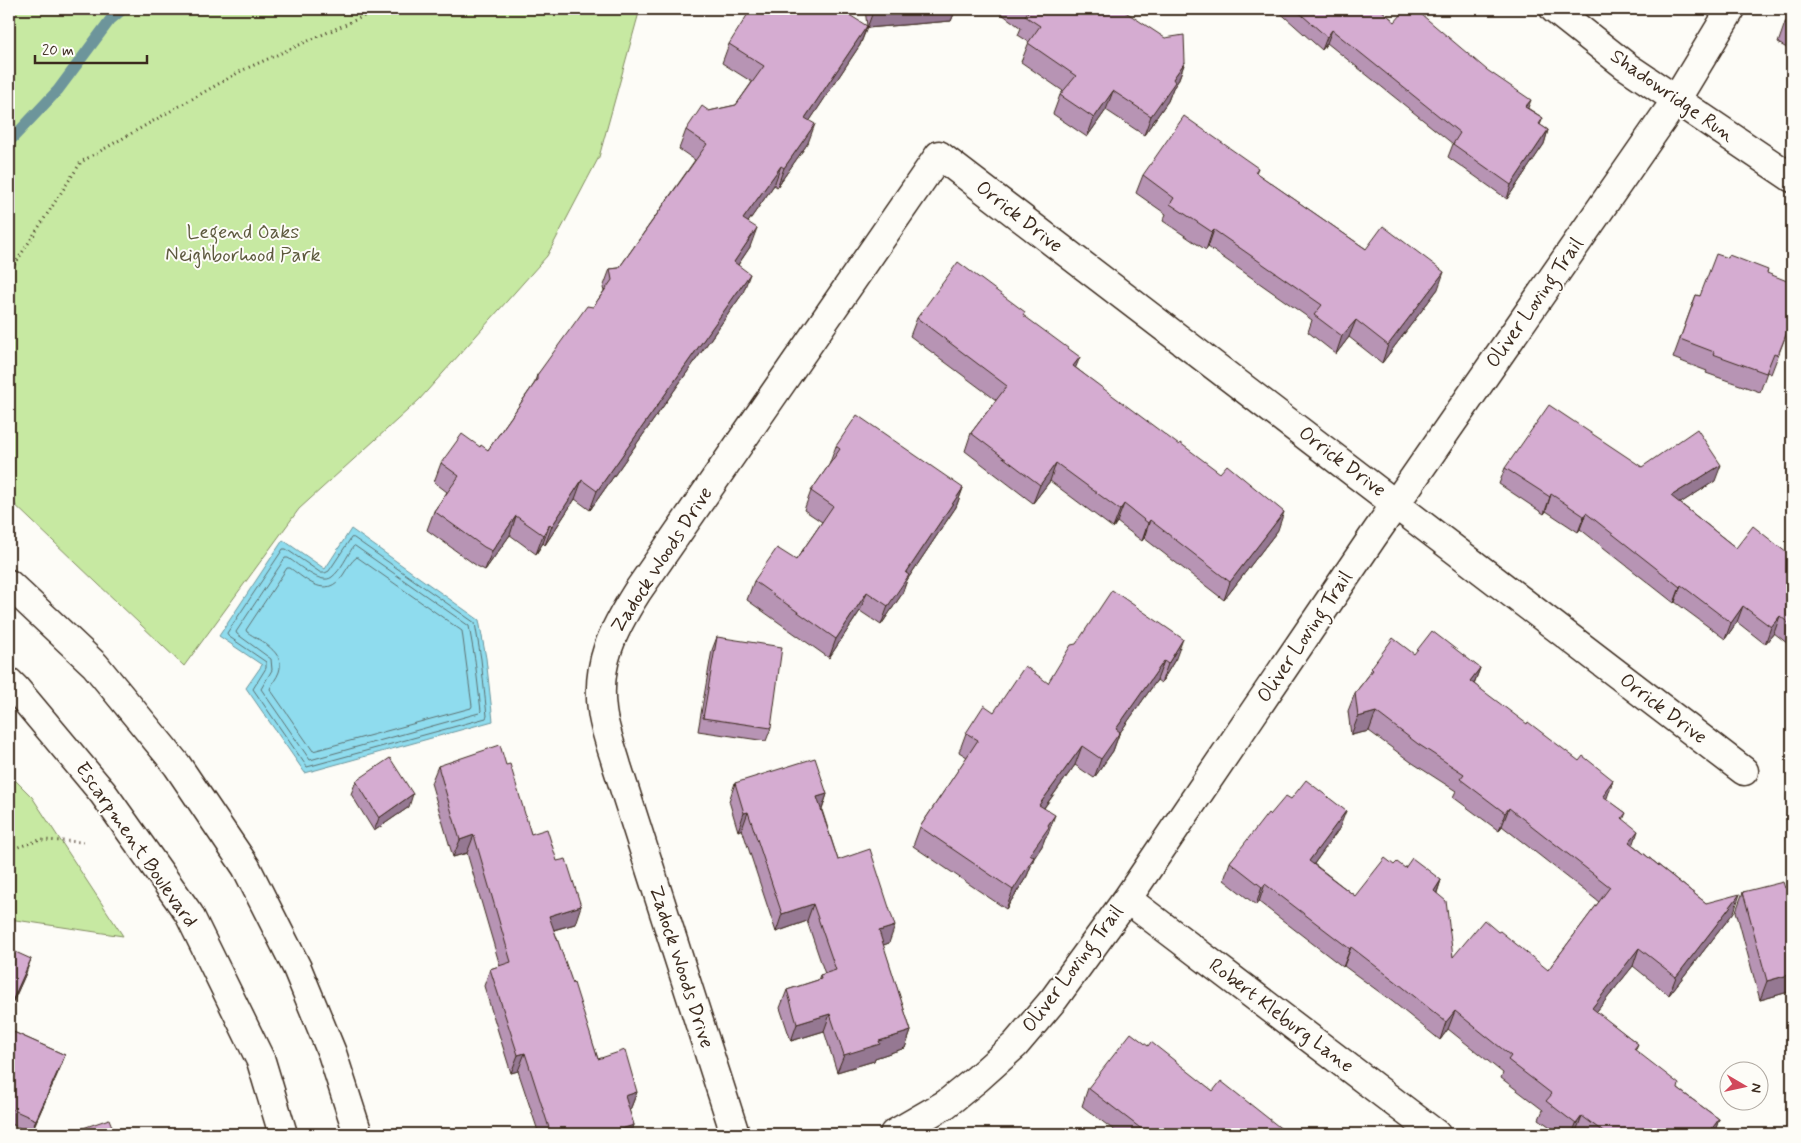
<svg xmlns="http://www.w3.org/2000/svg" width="1801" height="1143" font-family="Mynerve,sans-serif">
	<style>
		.green { fill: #c7e9a2; stroke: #818a60 }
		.water { fill: #8fdcee; stroke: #6d959b }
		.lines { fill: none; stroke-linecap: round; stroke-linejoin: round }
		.shore { stroke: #5d7171; stroke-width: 1 }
		.stream { stroke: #6d959b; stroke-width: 11 }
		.street-casing { stroke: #3b2a1e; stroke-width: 31 }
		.secondary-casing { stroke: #3b2a1e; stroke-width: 31 }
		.path { stroke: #3b2a1e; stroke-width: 3; stroke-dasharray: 1 4; stroke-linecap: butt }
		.street { stroke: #fdfcf7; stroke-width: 28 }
		.secondary { stroke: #fdfcf7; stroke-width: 28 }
		.wall { fill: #b794b4; stroke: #3b2a1e }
		.shaded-wall { fill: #957892; stroke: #3b2a1e }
		.building { fill: #d5acd1; stroke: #3b2a1e }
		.labels { text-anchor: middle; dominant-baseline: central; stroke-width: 4; stroke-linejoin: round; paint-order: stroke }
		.street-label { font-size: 20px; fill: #3b2a1e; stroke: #fdfcf7 }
		.park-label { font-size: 20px; fill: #5e5a3f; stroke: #fdfcf7 }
	</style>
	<rect width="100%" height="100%" fill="#fdfcf7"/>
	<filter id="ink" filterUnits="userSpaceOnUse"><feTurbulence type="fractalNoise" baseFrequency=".02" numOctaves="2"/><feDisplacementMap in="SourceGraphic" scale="10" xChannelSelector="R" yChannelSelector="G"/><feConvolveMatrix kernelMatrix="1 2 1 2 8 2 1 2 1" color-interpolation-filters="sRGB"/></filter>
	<g filter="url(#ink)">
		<path class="green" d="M9 9H640L599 157 547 256 419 400 299 509 184 666 9 499Z
			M9 774 32 797 123 936 9 919Z"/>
		<path class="water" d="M351 529 479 620 486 658 493 721 305 773 246 688 262 665 219 636 283 540 325 569Z"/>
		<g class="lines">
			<path class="shore" d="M354 538 475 623 481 659 487 716 486 718 307 767 253 689 266 668V662L228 636 227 633 283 549H286L321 573H325L329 571 351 538Z
				M355 546 469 626 475 660 481 711 479 713 310 760 261 689 272 670 271 659 237 634 236 632 285 558H288C298 564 321 586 332 577 341 570 347 556 353 547Z
				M357 557 462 631 472 706 471 708 313 751 270 689C272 683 277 678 279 672 286 652 260 641 247 632L246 630 287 568H290C307 580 326 600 343 575 347 569 351 561 357 557Z"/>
			<path class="stream" d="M9 142 58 90 110 20 123 9"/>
			<defs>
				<path id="street" d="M1554 9 1626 66 1792 178
					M1127 899 1436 1134
					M735 1134 617 766C612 748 604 729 602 710 596 663 613 630 637 592L939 155 1744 771
					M894 1134 946 1104 977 1079 1015 1045 1054 999 1127 899 1372 538 1676 100 1731 9"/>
				<path id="secondary" d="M9 584 95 665 177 765 246 867 297 968 332 1053 358 1134
					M9 682 16 689 103 793 189 914 261 1061 283 1134"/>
			</defs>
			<use href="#street" class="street-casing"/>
			<use href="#secondary" class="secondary-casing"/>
			<path class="path" d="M9 273 81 162 243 70 380 9
				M9 850 40 840 86 842"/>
			<use href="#street" class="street"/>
			<use href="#secondary" class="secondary"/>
		</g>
		<path class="wall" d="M865 9H956L951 21 867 28 860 45 810 120 808 143 777 187 774 185 748 222 750 247 738 265 743 293 590 510 575 499 545 545 543 543 536 554 510 535 485 570 477 566 427 530 434 511 447 492 434 482 441 463 480 447 488 450 534 384 537 375 593 307 604 291 603 288 610 269 619 268 695 160 679 149 686 130 709 111 736 105 752 82 722 63 729 44 867 26Z
			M995 9H1121L1185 62 1178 81 1173 88 1168 101 1144 135 1106 110 1087 137 1053 114 1060 95 1063 91 1021 62 1029 42 1018 35 1021 28Z
			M1276 9H1380L1395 22 1543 118 1540 125 1548 130 1544 144 1507 199 1448 157 1453 144 1327 43 1322 50Z
			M1792 12V51L1778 43 1785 23Z
			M1258 168 1256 173 1366 249 1438 289 1382 363 1349 337 1336 354 1308 332 1312 320 1208 247 1206 250 1163 221 1166 214 1136 193 1143 175Z
			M1767 273 1788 321 1791 322 1771 374 1767 372 1760 392 1706 373 1707 371 1673 358 1696 295 1700 296Z
			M1024 316 1076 368 1278 530 1224 600 1144 538 1142 541 1117 522 1113 528 1050 481 1033 503 965 451 971 433 996 400 910 336 917 318Z
			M836 446 963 488 956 507 907 580 902 594 881 625 860 611 829 658 747 600 754 581 796 560 822 522 804 510 811 491 829 465Z
			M1642 467 1715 481 1680 503 1736 548 1792 557V647L1774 633 1765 644 1737 622 1725 639 1675 602 1674 603 1580 529 1578 532 1546 511 1544 514 1499 484 1505 468Z
			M717 637 771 728 766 741 698 731 712 650Z
			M1414 654 1480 668 1474 684 1607 798 1606 799 1626 813 1623 820 1633 845 1706 903 1734 912 1669 995 1633 966 1596 1012 1638 1044 1635 1051 1678 1089 1719 1119 1714 1134H1560L1539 1119 1543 1110 1501 1078 1503 1073 1448 1029 1440 1040 1393 1002 1344 966 1343 967 1259 902 1256 905 1224 880 1230 862 1270 815 1291 799 1339 829 1314 864 1355 896 1394 865 1405 868 1441 880 1437 893 1453 957 1548 970 1599 902 1502 826 1499 831 1453 797 1456 791 1411 762 1369 731 1351 735 1348 711 1355 693 1369 675 1371 668Z
			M1176 658 1161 683 1157 680 1119 734 1113 751 1094 778 1075 765 1044 808 1048 834 1045 838 1042 846 1034 858 1027 876 1006 909 913 846 920 827 967 757 959 752 966 733 994 712 1048 683Z
			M506 765 531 834 575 924 554 930 598 1059 637 1092 630 1110H629L634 1125 631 1134H539L518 1071 511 1073 484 986 490 969 500 966 467 853 453 857 431 783 438 766Z
			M356 781 409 807 374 831 351 794Z
			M735 783 827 794 822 810 838 860 889 943 883 945 911 1031 905 1048 875 1058 874 1061 837 1072 824 1031 791 1041 780 1008 787 990 818 980 820 975 825 974 807 921 776 932 742 829 738 831 729 801Z
			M1792 886V991L1760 1000 1736 911 1743 892 1785 888Z
			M9 949 26 973 9 1011Z
			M9 1030 65 1055 60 1068 31 1133 9 1123Z
			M1148 1046 1213 1091 1288 1134H1119L1082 1106 1088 1088Z"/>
		<path class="shaded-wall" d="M874 9H956L951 21 867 28Z
			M867 26 860 45 799 137 805 118Z
			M1332 30 1327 43 1322 50 1327 37Z
			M1185 62 1178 81 1173 88 1168 101 1144 135 1151 116 1173 79Z
			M1113 91 1106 110 1087 137 1094 118Z
			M1531 100 1526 113 1525 107Z
			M815 124 808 143 777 187 784 168Z
			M1548 130 1544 144 1507 199 1511 185Z
			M781 166 774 185 737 238 743 219Z
			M757 228 750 247 727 281 734 262Z
			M1214 230 1208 247 1206 250 1212 232Z
			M1444 272 1438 289 1382 363 1388 345Z
			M750 274 743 293 590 510 597 491Z
			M1356 320 1349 337 1336 354 1342 336Z
			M1080 357 1073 374V366Z
			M1056 463 1050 481 1033 503 1040 485Z
			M1721 465 1715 481 1665 513 1671 496Z
			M582 480 575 499 545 545 552 526Z
			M963 488 956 507 907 580 902 594 881 625 888 606 906 573Z
			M1551 494 1546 511 1544 514 1550 497Z
			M1124 504 1117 522 1113 528 1120 510Z
			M1284 512 1278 530 1224 600 1230 582Z
			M1586 513 1580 529 1578 532 1584 516Z
			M516 516 510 535 485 570 492 551Z
			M1150 520 1144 538 1142 541 1148 523Z
			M550 524 543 543 536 554 543 535Z
			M1681 585 1675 602 1674 603 1680 587Z
			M867 592 860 611 829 658 836 639Z
			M1743 606 1737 622 1725 639 1731 623Z
			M1780 616 1774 633 1765 644 1771 627Z
			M1183 639 1176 658 1161 683 1168 664Z
			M1164 661 1157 680 1119 734 1113 751 1094 778 1101 759 1116 729Z
			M1480 668 1473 686 1470 681Z
			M1376 712 1369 731 1351 735 1358 717Z
			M1082 746 1075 765 1032 824 1039 805Z
			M1613 780 1607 798 1602 804 1605 791Z
			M413 794 409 807 374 831 379 818Z
			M827 794 821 812 817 797Z
			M1509 808 1502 826 1499 831 1505 813Z
			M1346 811 1339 829 1303 879 1309 861Z
			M748 812 742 829 738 831 744 813Z
			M1055 815 1048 834 1045 838 1042 846 1034 858 1027 876 1006 909 1013 890 1030 854 1048 825Z
			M1638 831 1632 849 1629 842Z
			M474 835 467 853 453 857 460 840Z
			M1441 880 1435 898 1434 891Z
			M1265 884 1259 902 1256 905 1262 887Z
			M1740 894 1734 912 1669 995 1676 977Z
			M813 904 807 921 776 932 782 914Z
			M581 906 575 924 542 933 549 916Z
			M895 926 889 943 873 949 879 931Z
			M1351 947 1344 966 1343 967 1350 949Z
			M1639 948 1633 966 1585 1026 1592 1008Z
			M31 959 26 973 9 1011 13 999Z
			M1792 974V991L1760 1000 1767 981Z
			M1455 1011 1448 1029 1440 1040 1446 1022Z
			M830 1014 824 1031 791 1041 797 1024Z
			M911 1031 905 1048 875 1058 874 1061 837 1072 844 1055 879 1041Z
			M525 1053 518 1071 511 1073 518 1055Z
			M65 1055 60 1068 31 1133 36 1120Z
			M637 1092 630 1110 618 1114 625 1096Z
			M1582 1116 1575 1134H1572L1576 1124Z
			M1719 1119 1714 1134H1708Z
			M634 1125 631 1134H605Z"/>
		<path class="building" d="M751 9H840L867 26 805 118 815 124 784 168 781 166 743 219 757 228 734 262 750 274 597 491 582 480 552 526 550 524 543 535 516 516 492 551 484 547 434 511 459 476 441 463 462 434 480 447 481 445 488 450 537 380V375L587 306 593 307 612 280 610 269 619 268 707 144 686 130 702 106 709 111 736 105 764 66 729 44Z
			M1028 9H1121L1165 38 1184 35 1185 62 1173 79 1175 82 1151 116 1113 91 1094 118 1060 95 1076 76 1028 43 1040 26 1025 16 1029 10Z
			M1295 9H1380L1395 22 1406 9H1415L1487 70 1531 100 1525 107 1543 118 1539 124 1548 130 1511 185 1453 144 1460 133 1332 30 1327 37Z
			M1792 12V28L1785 23Z
			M1184 116 1258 168 1255 172 1366 249 1383 226 1444 272 1388 345 1356 320 1342 336 1314 315 1322 305 1214 230 1212 232 1170 204 1174 198 1143 175Z
			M1716 254 1728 258 1729 255 1768 270 1767 273 1792 283V308L1788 320 1791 322 1778 355 1774 353 1766 373 1713 354 1714 352 1680 339 1696 295 1700 296Z
			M958 262 1025 312 1023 315 1080 357 1073 366 1179 445 1180 443 1220 473 1227 465 1284 512 1230 582 1150 520 1148 523 1124 504 1120 510 1056 463 1040 485 971 433 1007 386 917 318Z
			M1549 405 1642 467 1697 429 1721 465 1671 496 1736 548 1753 526 1792 557V626L1780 616 1771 627 1743 606 1731 623 1681 585 1680 587 1586 513 1584 516 1551 494 1550 497 1505 468Z
			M857 415 963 488 906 573 909 575 888 606 867 592 836 639 754 581 777 548 796 560 833 506 811 491 840 449 836 446Z
			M1112 590 1183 639 1168 664 1164 661 1116 729 1120 732 1101 759 1082 746 1039 805 1055 815 1048 825 1049 827 1030 854 1034 857 1013 890 920 827 978 740 966 733 984 705 994 712 1025 666 1048 683 1071 645 1076 644Z
			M1432 631 1480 668 1470 681 1527 724 1528 722 1579 761 1583 756 1613 780 1605 791 1606 792 1603 796 1626 813 1622 818 1638 831 1629 842 1706 903 1740 894 1676 977 1639 948 1592 1008 1638 1044 1634 1049 1679 1084 1678 1089 1719 1119 1708 1134H1606L1582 1116 1576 1124 1546 1101 1552 1094 1508 1060 1511 1056 1455 1011 1446 1022 1399 984 1351 947 1350 949 1265 884 1262 887 1230 862 1268 813 1270 815 1286 796 1291 799 1306 780 1346 811 1309 861 1355 896 1385 858 1394 865 1397 862 1405 868 1412 858 1441 880 1434 891 1446 901 1453 957 1484 920 1498 932 1500 931 1548 970 1610 887 1509 808 1505 813 1460 779 1464 774 1418 744 1376 712 1358 717 1355 693 1373 670 1371 668 1393 638 1414 654Z
			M717 637 782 647 771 728 703 718Z
			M500 745 506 765 510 764 531 834 547 829 557 861 566 859 581 906 549 916 573 984 574 983 598 1059 625 1050 637 1092 625 1096 634 1125 605 1134H551L525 1053 518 1055 490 969 511 962 474 835 460 840 438 766Z
			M390 758 413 794 379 818 356 781Z
			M815 758 827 794 817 797 838 860 870 849 895 926 879 931 911 1031 879 1041 880 1044 844 1055 830 1014 797 1024 787 990 821 979 820 975 836 970 813 904 782 914 748 812 744 813 735 783Z
			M1783 882 1785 888 1792 886V974L1767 981 1743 892Z
			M9 949 31 959 13 999 9 998Z
			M9 1030 65 1055 36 1120 9 1108Z
			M1131 1033 1148 1046 1151 1042 1213 1091 1221 1081 1288 1134H1171L1164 1128 1159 1134H1148L1088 1088Z
			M109 1119 115 1134H66Z
			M140 1131 141 1134H130Z"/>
	</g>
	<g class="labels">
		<g class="street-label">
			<text transform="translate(1672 96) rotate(35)">Shadowridge Run</text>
			<text transform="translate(1019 217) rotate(38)">Orrick Drive</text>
			<text transform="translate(1535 303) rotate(-55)">Oliver Loving Trail</text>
			<text transform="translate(1342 462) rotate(37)">Orrick Drive</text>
			<text transform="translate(662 560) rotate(-57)">Zadock Woods Drive</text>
			<text transform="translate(1305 637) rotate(-56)">Oliver Loving Trail</text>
			<text transform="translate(1663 709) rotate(37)">Orrick Drive</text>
			<text transform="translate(136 845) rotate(55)">Escarpment Boulevard</text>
			<text transform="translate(681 967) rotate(72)">Zadock Woods Drive</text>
			<text transform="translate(1073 969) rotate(-53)">Oliver Loving Trail</text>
			<text transform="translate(1281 1016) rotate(37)">Robert Kleburg Lane</text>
		</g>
		<g class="park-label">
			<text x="243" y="232">Legend Oaks<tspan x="243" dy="23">Neighborhood Park</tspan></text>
		</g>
	</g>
	<rect width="1801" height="1143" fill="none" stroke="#fdfcf7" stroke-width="30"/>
	<rect x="15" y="15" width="1771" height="1113" fill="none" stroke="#3b2a1e" stroke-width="2" filter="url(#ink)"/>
	<g transform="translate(1744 1086) rotate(99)"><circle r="24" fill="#fdfcf7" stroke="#afa8a0"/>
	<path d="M0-4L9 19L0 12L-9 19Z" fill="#d1495b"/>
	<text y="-8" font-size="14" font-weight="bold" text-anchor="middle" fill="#3b2a1e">N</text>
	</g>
	<path d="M35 55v8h112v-8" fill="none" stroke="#3b2a1e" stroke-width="2.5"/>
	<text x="42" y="55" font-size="15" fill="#3b2a1e" stroke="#fdfcf7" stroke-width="4" paint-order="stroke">20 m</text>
</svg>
